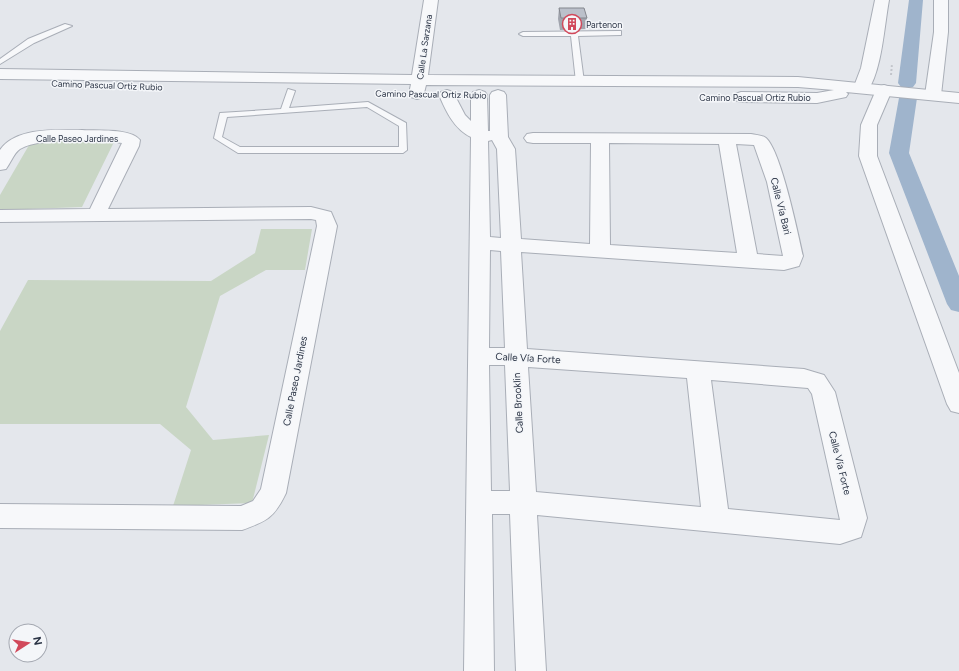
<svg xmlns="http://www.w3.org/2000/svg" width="959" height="671" font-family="Figtree,sans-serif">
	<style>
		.green { fill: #c9d6c5 }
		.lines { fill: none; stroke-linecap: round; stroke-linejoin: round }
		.canal { fill: #9fb4cc; fill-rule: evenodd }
		.service-casing { stroke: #a9aeb7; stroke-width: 2 }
		.minor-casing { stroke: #a9aeb7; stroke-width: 2 }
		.tertiary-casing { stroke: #a9aeb7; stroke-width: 2 }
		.path { stroke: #c2c5cb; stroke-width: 2; stroke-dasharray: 2 2; stroke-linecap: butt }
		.service { fill: #f7f8fa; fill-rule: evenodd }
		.minor { fill: #f7f8fa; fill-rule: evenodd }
		.tertiary { fill: #f7f8fa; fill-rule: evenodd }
		.wall { fill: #a1a5ae }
		.building { fill: #bbc0ca; stroke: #83868d }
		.labels { text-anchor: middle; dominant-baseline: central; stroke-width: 3; stroke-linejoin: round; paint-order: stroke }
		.far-poi-label { font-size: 9px; fill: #2b3445; stroke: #f4f6f9; text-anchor: start }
		.far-street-label { font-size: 9px; fill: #2b3445; stroke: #f4f6f9 }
		.street-label { font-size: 10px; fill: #2b3445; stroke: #f4f6f9 }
	</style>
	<rect width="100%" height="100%" fill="#e4e7ec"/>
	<path class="green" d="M32 140 114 142 82 207 0 210V195Z
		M261 229H312L305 270H266L220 296 186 407 213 440 269 435 252 503 173 506 191 450 160 424H0V331L28 280 211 281 255 253Z"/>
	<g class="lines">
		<path class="canal" d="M909 0H923L916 83 913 87 907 88 901 87 898 83Z
			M908 93 914 94 917 98 909 153 959 276V312L951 310 947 304 889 153 899 98 902 94Z"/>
		<defs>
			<path id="service" d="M65 24 72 26 34 43 0 64V59L28 39Z
				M618 31H621V35L578 36 584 82 580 84 576 82 571 36H523L519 34 523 32Z
				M288 89 295 91 289 108 368 102 406 123 407 150 403 153H238L214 138 220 113 281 109ZM367 107 399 126V147H240L222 137 227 117Z"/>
			<path id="minor" d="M875 0H889C884 27 882 70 867 92H855L853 89 861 68Z
				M934 0H948V32L941 95 939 98 933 100 927 98 925 95 934 32Z
				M884 85 890 87 892 90 877 125V156L959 373V413L951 411 947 404 859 156 861 125 876 90 878 87Z
				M447 90 453 92 465 115 471 121V95L473 92 479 90 485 92 487 95 488 131H490V95L492 92 498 90 504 92 506 95 508 137 515 149 521 239 590 244 591 143H533L527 142 524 138 527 134 533 133 751 134C755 135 762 135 766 138 781 151 798 234 803 256L799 266 784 270 521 252 527 349 804 369 824 375 835 392 867 518 861 537 840 544 537 515 546 671H516L510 514H492L494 671H464L471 137C454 129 446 111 439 95L441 92ZM492 140 497 149 501 238 490 237 488 141ZM609 143 719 144 737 253 610 245ZM736 144 754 145 767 182 783 256 757 254ZM490 250 501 251 505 348H489ZM489 365H505L510 491H491ZM528 367 687 378 701 507 536 492ZM711 380 808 388 812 394 840 520 728 509Z
				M82 130C96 131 131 128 140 140L139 146 108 209 311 207 331 212 337 226 286 493C274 518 267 521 242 530L0 528V504L241 506 253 501 261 489 317 226 316 220 311 219 0 222V210L90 209 122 143C100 139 39 137 20 149 14 153 11 162 6 169L0 170V150C16 127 57 130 82 130Z"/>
			<path id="tertiary" d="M424 0H438L428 75 798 77 959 93V103L846 92 848 94 846 97 817 103 741 102 735 100 733 97 735 94 741 92 817 93 834 90 798 87 426 85 423 97 417 99 411 97 409 94 411 84 0 79V69L412 75Z"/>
		</defs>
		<use href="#service" class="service-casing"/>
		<use href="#minor" class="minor-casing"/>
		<use href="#tertiary" class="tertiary-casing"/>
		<path class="path" d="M891 75 892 64"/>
		<use href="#service" class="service"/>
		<use href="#minor" class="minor"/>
		<use href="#tertiary" class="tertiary"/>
	</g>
	<path class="wall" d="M559 8 587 18 586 29 560 30 558 19Z"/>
	<path class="building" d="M559 8H584L587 18H561Z"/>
	<defs>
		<symbol id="building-ring" viewBox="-11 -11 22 22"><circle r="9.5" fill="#f4f6f9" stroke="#d1495b" stroke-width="1.5"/><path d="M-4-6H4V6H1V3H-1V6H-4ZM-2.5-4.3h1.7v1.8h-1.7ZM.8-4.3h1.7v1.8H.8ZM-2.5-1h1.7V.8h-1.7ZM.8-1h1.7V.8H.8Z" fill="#d1495b"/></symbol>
	</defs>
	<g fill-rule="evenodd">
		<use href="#building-ring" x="561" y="13" width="22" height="22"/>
	</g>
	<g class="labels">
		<g class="far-poi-label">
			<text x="586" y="24">Partenon</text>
		</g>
		<g class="far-street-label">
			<text transform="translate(424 47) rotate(-82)">Calle La Sarzana</text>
			<text transform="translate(107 85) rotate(2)">Camino Pascual Ortiz Rubio</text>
			<text transform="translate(431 94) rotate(1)">Camino Pascual Ortiz Rubio</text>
			<text x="755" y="97">Camino Pascual Ortiz Rubio</text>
			<text x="77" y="138">Calle Paseo Jardines</text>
		</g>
		<g class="street-label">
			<text transform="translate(781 206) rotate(76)">Calle Vía Bari</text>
			<text transform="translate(528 358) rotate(3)">Calle Vía Forte</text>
			<text transform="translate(295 381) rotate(-79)">Calle Paseo Jardines</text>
			<text transform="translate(518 403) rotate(-93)">Calle Brooklin</text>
			<text transform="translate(840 463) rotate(76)">Calle Vía Forte</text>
		</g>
	</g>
	<g transform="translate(28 643) rotate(78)"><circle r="19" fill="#f4f6f9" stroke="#a4a8b1"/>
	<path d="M0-3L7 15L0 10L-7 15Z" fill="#d1495b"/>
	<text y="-6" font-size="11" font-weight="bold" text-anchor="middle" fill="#2b3445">N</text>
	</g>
</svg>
